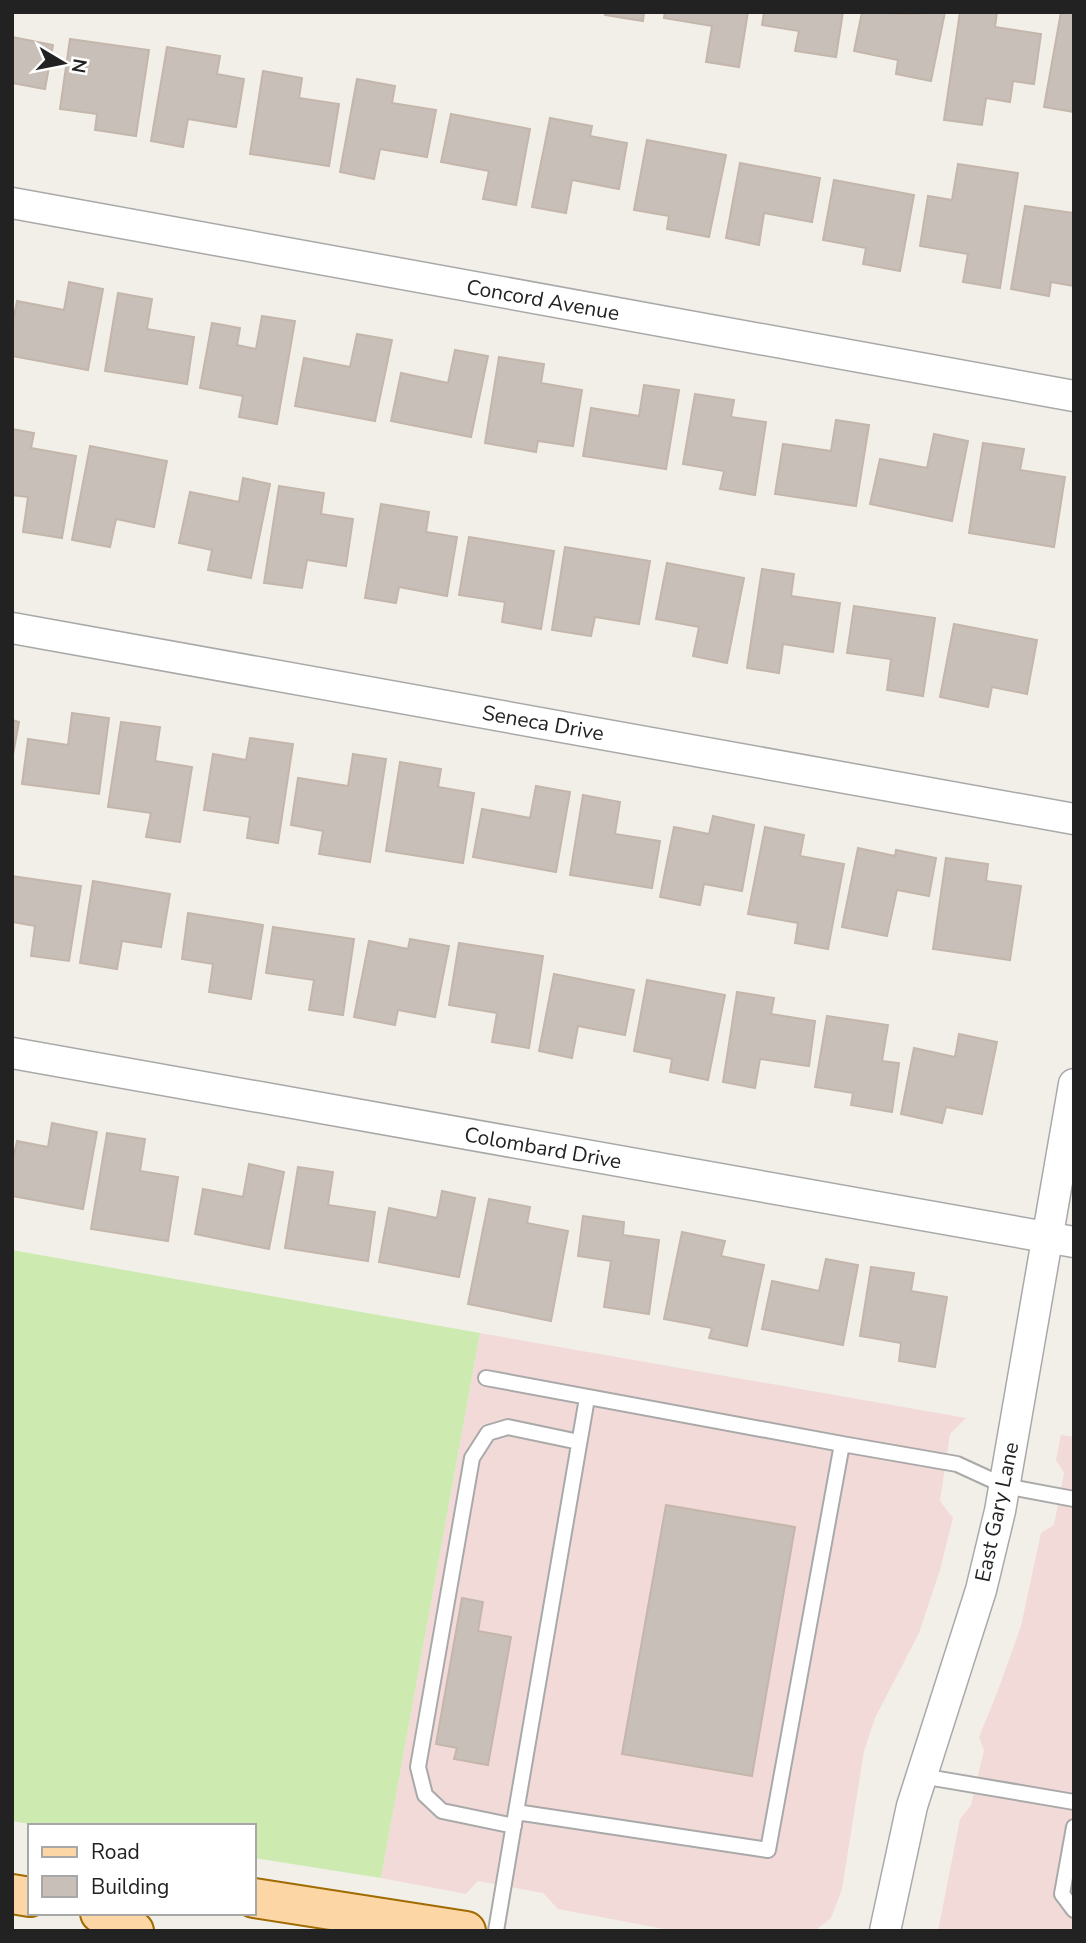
<svg xmlns="http://www.w3.org/2000/svg" width="1086" height="1943" font-family="'Nunito Sans',sans-serif">
	<style>
		.commercial { fill: #f2dad9 }
		.grass { fill: #cdebb0 }
		.building { fill: #c7bfb8; stroke: #c4b6ab; stroke-width: 2 }
		.lines { fill: none; stroke-linecap: round; stroke-linejoin: round }
		.lane-casing { stroke: #a9a9a9; stroke-width: 18 }
		.street-casing { stroke: #a9a9a9; stroke-width: 33 }
		.primary-casing { stroke: #a06b00; stroke-width: 42 }
		.lane { stroke: #fff; stroke-width: 14 }
		.street { stroke: #fff; stroke-width: 30 }
		.primary { stroke: #fcd6a4; stroke-width: 38 }
		.labels { text-anchor: middle; dominant-baseline: central; stroke-width: 7; stroke-linejoin: round; paint-order: stroke }
		.street-label { font-size: 21px; fill: #222; stroke: #fff }
	</style>
	<rect width="100%" height="100%" fill="#f2efe9"/>
	<path class="commercial" d="M480 1333 966 1418 950 1434 940 1501 953 1518 940 1570 919 1633 875 1718 864 1751 842 1889 831 1918 815 1931H675L558 1909 543 1893 478 1881 466 1894 381 1878Z
		M1061 1435 1074 1437V1931H938L960 1819 971 1805 984 1750 979 1737 997 1693 1021 1626 1041 1533 1054 1525 1064 1473 1056 1460Z"/>
	<path class="grass" d="M12 1250 480 1333 381 1878 254 1858V1826H42L12 1821Z"/>
	<path class="building" d="M606 12H644L643 21 605 15Z
		M665 12H748L739 67 706 62 712 26 664 18Z
		M764 12H843L836 57 795 51 799 31 762 25Z
		M862 12 910 14 945 12 931 81 896 74 898 60 854 51Z
		M960 12H997L995 27 1041 34 1034 84 1013 81 1010 102 986 98 982 125 944 120Z
		M1061 12H1074V112L1044 107Z
		M12 37 53 45 45 89 12 83Z
		M70 39 149 50 136 136 95 130 97 114 60 109Z
		M167 47 220 56 217 74 244 79 236 127 188 119 183 147 151 141Z
		M263 71 302 78 299 98 339 104 329 166 250 154Z
		M357 79 395 86 392 103 436 110 427 157 380 149 374 179 340 172Z
		M451 114 530 129 516 205 483 199 489 171 441 162Z
		M550 118 592 126 590 136 627 143 619 189 572 180 566 213 532 207Z
		M647 140 726 155 709 237 667 229 669 216 634 210Z
		M740 163 820 178 812 222 764 213 759 245 726 238Z
		M958 164 1018 173 1000 288 963 282 968 254 920 246 928 196 952 200Z
		M834 180 914 195 900 271 863 264 866 248 823 240Z
		M1025 206 1074 213V286L1051 282 1049 296 1011 289Z
		M69 282 103 289 88 370 12 356V327L17 301 64 310Z
		M118 293 152 299 147 329 194 337 187 384 105 371Z
		M262 316 295 321 277 424 239 417 243 396 200 388 212 323 240 328 237 345 256 349Z
		M357 334 392 340 375 421 295 406 304 358 350 367Z
		M455 350 488 356 471 437 391 421 401 373 448 383Z
		M499 357 544 364 541 383 582 390 573 446 538 441 536 452 485 443Z
		M644 385 679 390 666 469 583 456 591 408 639 416Z
		M695 394 734 400 731 417 766 422 755 495 720 489 724 471 683 464Z
		M836 420 869 425 856 506 775 494 783 444 831 451Z
		M12 429 34 433 31 448 76 456 62 538 23 532 28 497 12 495Z
		M934 434 968 441 952 521 870 504 880 459 927 468Z
		M983 443 1024 449 1020 470 1065 477 1054 547 969 533Z
		M90 446 167 461 154 527 116 519 110 547 72 540Z
		M243 478 270 484 251 578 208 570 212 550 179 543 190 492 239 502Z
		M279 486 324 493 321 514 353 519 346 566 307 560 302 588 264 583Z
		M381 504 429 512 426 532 457 537 447 596 399 587 396 603 365 598Z
		M469 537 554 551 541 629 502 622 505 602 459 595Z
		M565 547 650 561 639 624 595 617 591 636 552 630Z
		M667 563 744 578 727 663 693 656 699 627 656 619Z
		M762 569 794 574 791 596 840 603 833 652 783 644 779 673 747 668Z
		M854 606 935 618 923 696 887 690 891 659 847 653Z
		M954 624 1037 640 1027 694 992 687 988 707 940 697Z
		M72 713 109 718 99 794 22 784 28 739 68 745Z
		M12 720 19 722 12 760Z
		M121 722 160 727 155 761 192 767 180 842 146 837 151 813 108 807Z
		M250 738 293 744 278 843 247 838 250 817 204 810 213 754 246 760Z
		M353 754 386 759 370 862 319 854 323 831 291 825 298 778 348 786Z
		M400 762 441 769 438 787 474 793 463 863 386 851Z
		M536 786 570 792 556 872 473 857 482 809 530 818Z
		M583 795 620 802 615 834 660 841 652 888 570 875Z
		M713 816 754 825 742 891 704 884 700 905 660 897 674 827 709 834Z
		M765 827 804 835 800 856 844 864 828 949 795 943 798 923 748 914Z
		M858 848 895 856 896 850 936 858 929 896 897 890 887 936 842 927Z
		M946 858 988 864 986 881 1021 886 1010 960 933 949Z
		M12 876 81 886 69 961 31 956 35 926 12 922Z
		M93 881 170 894 161 947 122 941 117 969 80 963Z
		M188 913 263 925 251 999 209 992 213 964 182 959Z
		M273 927 354 939 343 1015 309 1010 314 980 266 973Z
		M410 939 449 946 435 1017 398 1010 395 1025 354 1017 369 941 408 949Z
		M459 943 543 956 529 1048 492 1042 497 1013 449 1005Z
		M554 974 634 990 625 1035 578 1026 572 1058 539 1051Z
		M647 980 725 995 708 1080 670 1072 672 1059 634 1051Z
		M737 992 774 998 771 1014 815 1021 809 1066 760 1059 755 1088 723 1082Z
		M827 1016 888 1025 882 1061 899 1063 892 1112 851 1105 853 1093 815 1087Z
		M959 1034 997 1042 982 1114 946 1107 942 1123 901 1114 914 1048 955 1057Z
		M52 1123 97 1132 83 1209 12 1196V1165L17 1141 48 1147Z
		M107 1133 145 1139 140 1171 178 1177 168 1241 91 1229Z
		M249 1164 284 1172 269 1249 195 1234 203 1189 243 1197Z
		M298 1167 333 1172 328 1205 375 1212 368 1261 285 1248Z
		M442 1191 475 1198 459 1277 379 1262 389 1208 437 1218Z
		M489 1199 530 1207 527 1223 568 1231 551 1321 468 1304Z
		M583 1216 624 1222 623 1235 659 1240 649 1314 604 1307 611 1261 578 1256Z
		M682 1232 725 1241 721 1256 764 1265 747 1346 709 1338 712 1328 664 1319Z
		M826 1259 858 1265 843 1345 762 1329 772 1281 819 1291Z
		M871 1267 914 1273 911 1291 947 1297 935 1367 899 1361 901 1343 860 1336Z
		M666 1505 795 1527 752 1776 622 1754Z
		M462 1598 483 1602 478 1631 511 1637 488 1765 454 1759 457 1748 436 1744Z"/>
	<g class="lines">
		<defs>
			<path id="lane" d="M486 1378 842 1444
				M921 1776 1074 1802
				M516 1812 587 1398
				M514 1826 442 1811 425 1795 418 1767 472 1458 488 1433 508 1427 579 1442
				M1074 1827 1062 1894 1074 1910
				M496 1931 516 1812 768 1850 842 1444 957 1464 1005 1486 1074 1499"/>
			<path id="street" d="M12 203 1074 396
				M12 628 1074 819
				M12 1053 1074 1242
				M885 1931 912 1806 981 1590 1000 1511 1074 1084"/>
			<path id="primary" d="M12 1894 30 1897
				M254 1898 466 1931
				M100 1913 134 1931"/>
		</defs>
		<use href="#lane" class="lane-casing"/>
		<use href="#street" class="street-casing"/>
		<use href="#primary" class="primary-casing"/>
		<use href="#lane" class="lane"/>
		<use href="#street" class="street"/>
		<use href="#primary" class="primary"/>
	</g>
	<g class="labels">
		<g class="street-label">
			<text transform="translate(543 300) rotate(10)">Concord Avenue</text>
			<text transform="translate(543 723) rotate(10)">Seneca Drive</text>
			<text transform="translate(543 1148) rotate(10)">Colombard Drive</text>
			<text transform="translate(997 1512) rotate(-78)">East Gary Lane</text>
		</g>
	</g>
	<rect width="1086" height="1943" fill="none" stroke="#222222" stroke-width="28"/>
	<rect x="28" y="1824" width="228" height="91" fill="#ffffff" stroke="#a7a7a7" stroke-width="2"/>
	<rect x="42" y="1847" width="35" height="10" fill="#fcd6a4" stroke="#a7a7a7" stroke-width="2"/>
	<text x="91" y="1859" font-size="21" fill="#222222">Road</text>
	<rect x="42" y="1876" width="35" height="21" fill="#c7bfb8" stroke="#a7a7a7" stroke-width="2"/>
	<text x="91" y="1894" font-size="21" fill="#222222">Building</text>
	<g transform="translate(63 63) rotate(100)" stroke="#ffffff" stroke-width="5" paint-order="stroke">
	<path d="M0-5L12 26L0 18L-12 26Z" fill="#222222"/>
	<text y="-10" font-size="19" font-weight="bold" text-anchor="middle" fill="#222222">N</text>
	</g>
</svg>
